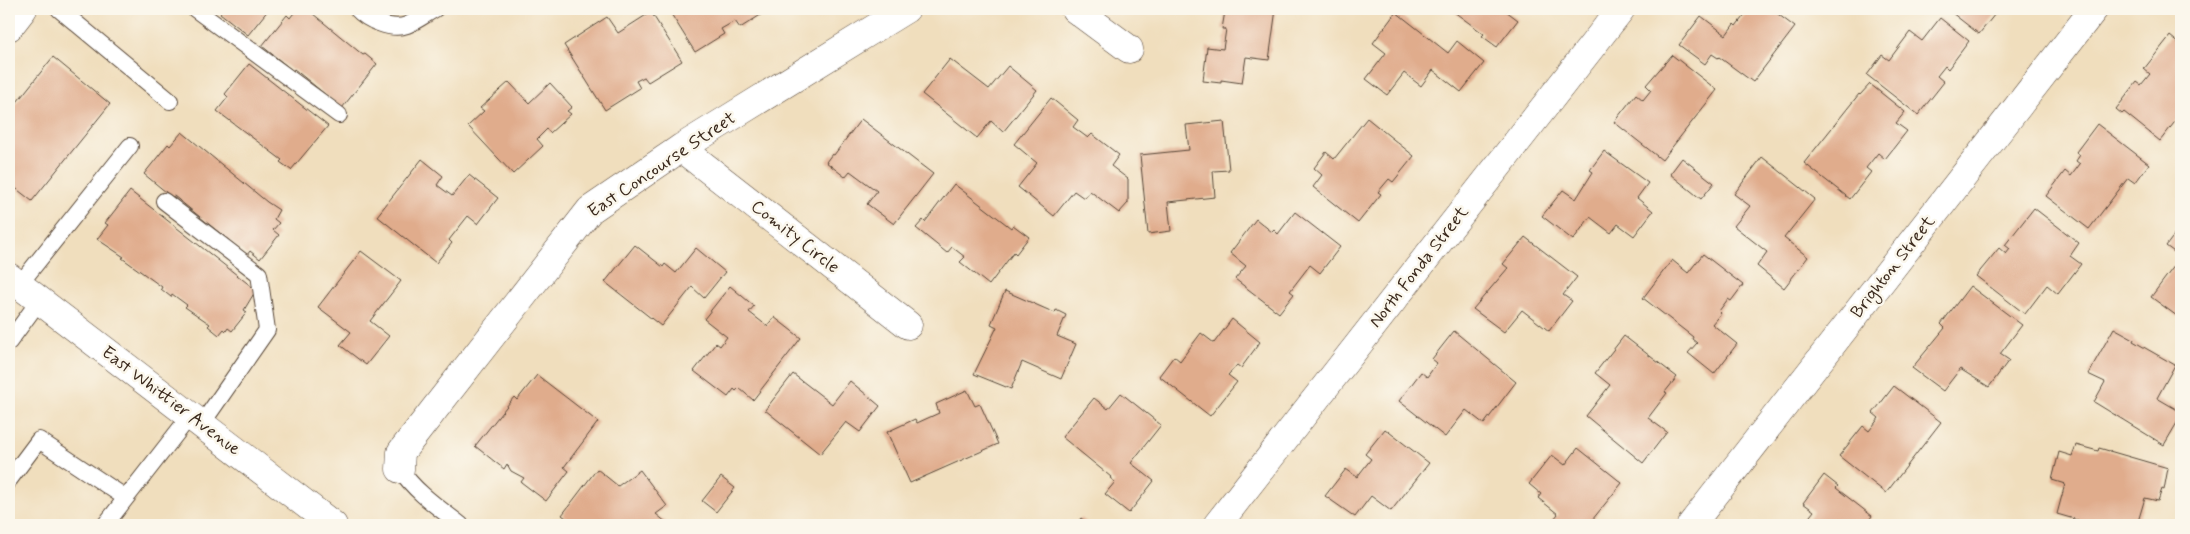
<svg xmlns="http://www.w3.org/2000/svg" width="2190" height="534" font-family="Mynerve,sans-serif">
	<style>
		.building { fill: #e0ac8c }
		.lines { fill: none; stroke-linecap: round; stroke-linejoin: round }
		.lane-casing { stroke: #564536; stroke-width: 18 }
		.street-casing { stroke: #564536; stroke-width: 29 }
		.secondary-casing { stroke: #564536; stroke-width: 29 }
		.primary-casing { stroke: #564536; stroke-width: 29 }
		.lane { stroke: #fff; stroke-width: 16 }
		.street { stroke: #fff; stroke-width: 28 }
		.secondary { stroke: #fff; stroke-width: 28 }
		.primary { stroke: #fff; stroke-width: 28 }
		.labels { text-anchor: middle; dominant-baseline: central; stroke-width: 5; stroke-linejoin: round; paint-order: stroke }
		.street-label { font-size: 18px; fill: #3b2a1e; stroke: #fbf7ec }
	</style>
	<rect width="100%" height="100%" fill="#fbf7ec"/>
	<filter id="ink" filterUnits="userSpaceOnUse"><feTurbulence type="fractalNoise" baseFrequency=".02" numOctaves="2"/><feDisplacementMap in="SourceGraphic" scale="10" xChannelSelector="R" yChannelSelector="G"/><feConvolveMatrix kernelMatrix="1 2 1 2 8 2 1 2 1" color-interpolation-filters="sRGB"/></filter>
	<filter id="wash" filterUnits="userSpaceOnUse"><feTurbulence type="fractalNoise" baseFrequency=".0096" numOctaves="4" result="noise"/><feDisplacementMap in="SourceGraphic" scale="20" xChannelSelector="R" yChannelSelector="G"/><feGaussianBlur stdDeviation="1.12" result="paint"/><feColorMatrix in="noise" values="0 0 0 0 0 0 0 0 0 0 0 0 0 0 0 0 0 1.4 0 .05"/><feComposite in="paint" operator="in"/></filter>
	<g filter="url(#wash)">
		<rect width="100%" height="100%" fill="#f0debd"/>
		<g id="blocks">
			<path class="building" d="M218 9H269L248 35 220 13 221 11Z
				M297 9H307L363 55 365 54 377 64 342 108 294 69 293 71 262 46 287 15 290 18Z
				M668 9H770L740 28 735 21 721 29 724 34 695 52Z
				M1218 9H1276L1269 60 1246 57 1242 83 1221 80V83L1203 81 1207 47 1223 49 1226 29H1222L1225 11Z
				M1450 9H1508L1506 11 1518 20 1497 47 1482 36 1484 34Z
				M1749 9H1771L1795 27 1753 82 1719 57 1718 58 1712 54 1705 64 1679 45 1701 16 1726 35 1734 24 1736 26Z
				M1947 9H1999L1979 34Z
				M651 12 682 61 648 82 644 77 636 81 640 88 605 110 564 45 607 17 618 33Z
				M1396 12 1448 53 1457 41 1484 63 1461 92 1433 70 1421 86 1404 73 1387 95 1366 79 1386 53 1373 43Z
				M1940 18 1969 41 1948 69 1945 66 1937 76 1944 82 1918 115 1867 75 1882 55 1889 60 1910 32 1922 41Z
				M2170 36 2181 45V114L2160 141 2124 112 2122 114 2116 109 2137 82 2141 85 2150 74 2144 69Z
				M1672 55 1717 90 1662 160 1614 122 1636 94 1643 100 1651 90 1646 85Z
				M53 57 110 104 32 201 9 183V112Z
				M950 59 989 89 1008 66 1037 90 1003 132 991 121 977 138 922 94Z
				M249 64 328 126 291 170 280 162 282 160 217 111 228 97 225 94Z
				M509 82 529 103 550 83 572 107 567 111 571 114 550 133 547 129 537 139 543 146 513 174 468 126 484 111 480 108Z
				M1870 84 1905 112 1896 123 1907 131 1885 159 1878 153 1866 168 1871 172 1850 199 1804 163 1859 94 1860 95Z
				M1051 98 1078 120 1073 127 1088 138 1092 134 1119 155 1111 166 1128 179V203L1119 213 1090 191 1084 198 1074 191 1054 216 1018 187 1037 163 1014 144Z
				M1367 118 1414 156 1393 182 1389 179 1378 192 1381 194 1358 223 1313 187 1322 175 1314 168 1326 152 1334 159Z
				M861 119 933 174 894 224 867 204 877 191 850 171 845 177 826 162 832 154 834 155Z
				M1224 121 1229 170 1213 171 1215 197 1168 202 1171 231 1148 234 1140 155 1189 150 1186 125Z
				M2097 124 2149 164 2135 183 2128 178 2089 229 2046 196 2065 171 2071 176 2080 164 2076 161 2080 155 2076 152Z
				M182 132 267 202 279 210 274 219 279 223 273 230 279 235 260 259 250 251 247 255 174 196 172 197 144 174 168 144 170 146Z
				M1604 151 1648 183 1637 198 1653 211 1634 236 1618 224 1611 233 1590 217 1573 240 1542 216 1563 190 1576 199 1593 172 1590 170Z
				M1762 157 1815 199 1784 238 1808 257 1784 288 1757 266 1767 252 1734 226 1750 206 1734 194Z
				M1682 158 1714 183 1701 199 1670 174Z
				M422 159 443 176 437 185 452 196 469 175 498 198 478 224 468 216 449 240 452 243 436 263 377 216Z
				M954 184 1011 228 1013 225 1029 237 1016 254 1014 252 989 285 960 262 965 257 952 247 947 253 916 228 923 220 925 222Z
				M130 191 256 290 244 310 247 312 232 331 228 328 226 331 224 329 219 335 208 326 210 324 185 307 187 305 172 294 171 297 161 289 162 287 122 258 124 257 97 239 108 225 105 223Z
				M2034 208 2079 243 2070 256 2081 264 2058 294 2047 285 2025 314 1976 276 1999 248 2006 254 2010 249 2005 245Z
				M1295 212 1340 247 1320 273 1310 265 1290 291 1294 294 1279 313 1235 279 1246 266 1230 253 1256 219 1272 232 1274 230 1278 234Z
				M2181 226V319L2151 297 2181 257 2166 246Z
				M1525 237 1577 277 1563 295 1572 301 1549 331 1522 310 1504 332 1473 309 1508 268 1503 264Z
				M635 245 663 267 665 264 676 273 696 248 725 272 704 298 692 287 661 326 605 282Z
				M361 251 401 281 370 321 389 336 366 365 340 345 351 332 318 307Z
				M1703 254 1743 285 1731 301 1728 299 1719 311 1721 313 1712 324 1737 344 1714 374 1688 353 1697 343 1692 339 1693 337 1643 298 1672 260 1688 273Z
				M730 286 754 306 749 312 767 326 774 317 801 338 753 400 739 388 736 391 734 389 728 397 694 371 716 343 720 346 727 337 704 319Z
				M1970 286 2022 325 2000 354 2009 360 1989 387 1960 369 1943 391 1912 368 1945 328 1941 324Z
				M1005 291 1055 313 1056 310 1066 315 1057 336 1076 344 1061 379 1022 362 1011 389 974 374 997 327 991 324Z
				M1232 319 1260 342 1241 368 1237 365 1228 375 1237 382 1210 416 1159 376 1174 356 1180 361 1201 333 1214 343Z
				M2114 328 2134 339 2133 341 2175 365 2157 398 2181 412V416L2164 445 2094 402 2105 382 2088 374Z
				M1454 331 1516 382 1484 424 1466 410 1445 437 1399 401 1421 372 1427 377 1437 363 1432 359Z
				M1624 336 1677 377 1665 392 1667 393 1648 418 1667 432 1643 463 1586 416 1610 385 1595 373Z
				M793 374 832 404 850 381 880 406 860 432 846 422 820 454 765 410Z
				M537 375 598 422 564 467 569 471 546 501 521 482 524 478 511 471 507 464 504 469 475 446 514 397 517 400Z
				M1894 386 1941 422 1886 493 1839 456 1863 426 1869 431 1879 418 1873 413Z
				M967 390 975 406 980 404 998 444 910 483 887 432 915 419 917 423 939 413 936 404Z
				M1121 393 1161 425 1131 463 1154 481 1129 513 1105 494 1115 482 1110 478 1111 477 1062 437 1094 398 1108 409Z
				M1385 429 1429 463 1391 511 1371 496 1355 517 1325 496 1346 469 1357 477 1371 459 1365 454Z
				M2076 445 2098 451 2099 448 2168 468 2164 490 2162 489 2158 501 2145 498 2137 525H2095L2057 514 2065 484 2052 480 2059 452 2072 456Z
				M1578 448 1622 483 1588 525H1549L1558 514 1538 498 1541 494 1529 484 1552 455 1565 465Z
				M597 469 618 486 640 470 667 506 656 514 667 523 665 525H575L562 515Z
				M1824 475 1838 486 1836 488 1872 516 1865 525H1803L1814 511 1803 503Z
				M721 477 735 488 716 512 702 501Z
				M1081 518 1090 525H1075Z"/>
		</g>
	</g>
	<g filter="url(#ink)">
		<use href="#blocks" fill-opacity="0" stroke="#564536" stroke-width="1"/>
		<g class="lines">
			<defs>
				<path id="lane" d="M59 9 170 101
					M195 9 339 115
					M357 9C367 20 391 31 407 25 417 21 426 14 435 9
					M164 201 259 274 267 330 201 425
					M19 285 130 146
					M9 342 39 301
					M400 469C415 492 439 508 461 525
					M9 480 39 440 126 498 190 416
					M105 525 126 498"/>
				<path id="street" d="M1075 9 1129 49
					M681 148 908 325
					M400 469 401 452 590 210 681 148 906 9
					M1217 525 1621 9
					M1691 525 2094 9"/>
				<path id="secondary" d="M9 277 333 525"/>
				<path id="primary" d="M9 27 23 9"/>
			</defs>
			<use href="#lane" class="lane-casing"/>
			<use href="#street" class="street-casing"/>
			<use href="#secondary" class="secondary-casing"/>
			<use href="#primary" class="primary-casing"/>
			<use href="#lane" class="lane"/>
			<use href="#street" class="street"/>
			<use href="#secondary" class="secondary"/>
			<use href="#primary" class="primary"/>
		</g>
	</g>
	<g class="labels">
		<g class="street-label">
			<text transform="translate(662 165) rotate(-34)">East Concourse Street</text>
			<text transform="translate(795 237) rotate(38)">Comity Circle</text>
			<text transform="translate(1419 267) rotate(-52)">North Fonda Street</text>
			<text transform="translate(1893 267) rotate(-52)">Brighton Street</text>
			<text transform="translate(171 401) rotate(37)">East Whittier Avenue</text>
		</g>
	</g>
	<rect width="2190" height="534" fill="none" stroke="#fbf7ec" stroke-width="30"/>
</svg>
